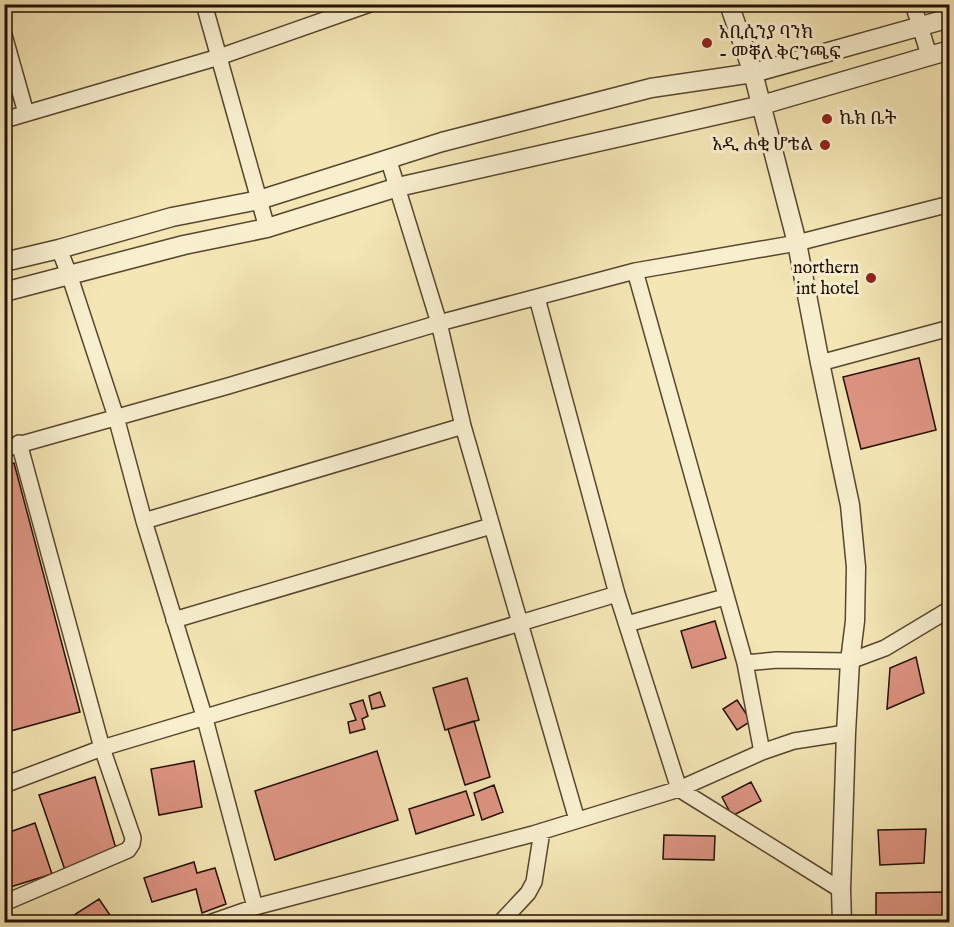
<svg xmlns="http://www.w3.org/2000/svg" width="954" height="927" font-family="'IM FELL English','Noto Serif Ethiopic',serif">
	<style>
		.building { fill: #de9583; stroke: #241001; stroke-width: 1.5 }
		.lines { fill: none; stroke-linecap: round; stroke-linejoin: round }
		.minor-casing { stroke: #58462e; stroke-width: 18 }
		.tertiary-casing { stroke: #58462e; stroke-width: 21 }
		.minor { stroke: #f8efcf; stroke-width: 15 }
		.tertiary { stroke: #f8efcf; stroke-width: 18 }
		.poi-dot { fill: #8f2418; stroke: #f8efcf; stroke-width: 2 }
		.labels { text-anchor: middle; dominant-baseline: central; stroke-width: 6; stroke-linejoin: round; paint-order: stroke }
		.poi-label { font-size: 18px; fill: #241001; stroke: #f8efcf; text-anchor: start }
	</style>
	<rect width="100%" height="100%" fill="#f4e6b5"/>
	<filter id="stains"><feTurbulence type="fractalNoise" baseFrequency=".00333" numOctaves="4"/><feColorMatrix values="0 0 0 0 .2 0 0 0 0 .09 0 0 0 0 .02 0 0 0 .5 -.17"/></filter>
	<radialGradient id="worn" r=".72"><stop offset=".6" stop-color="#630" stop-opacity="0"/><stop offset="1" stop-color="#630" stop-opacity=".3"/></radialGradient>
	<path class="building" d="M919 358 936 430 861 449 843 377Z
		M950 358V384L944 359Z
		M14 463 80 712 7 732 4 722V465Z
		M715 621 726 658 692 668 681 631Z
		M916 657 924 693 887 709 890 668Z
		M467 678 479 720 445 730 433 688Z
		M380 692 385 706 372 709 369 696Z
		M363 700 368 716 362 719 365 729 350 733 348 722 356 720 350 704Z
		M737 700 751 721 737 730 723 709Z
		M474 721 490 777 465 785 448 729Z
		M377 751 398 820 275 860 255 791Z
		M194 761 202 807 159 815 151 769Z
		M947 772H950V831Z
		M95 777 117 852 65 870 39 795Z
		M751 782 761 801 732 816 722 797Z
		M494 785 503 812 482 820 474 793Z
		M466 791 474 815 416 834 409 809Z
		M35 823 52 874 4 889V825L7 833Z
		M926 829 924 863 880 865 878 830Z
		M664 835 715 836 714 860 663 859Z
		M194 862 197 873 215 868 226 904 202 913 196 889 152 902 144 878Z
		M950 892V922H876V893Z
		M99 899 112 918 106 922H63Z"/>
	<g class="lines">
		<defs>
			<path id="minor" d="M204 4 267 228
				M913 4 929 55
				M4 35 26 113
				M4 120 219 57 370 4
				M388 158 439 323 463 426 577 820
				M59 249 69 274 116 417 144 521 205 719 255 907 533 834 679 789 762 752 794 741 846 733
				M635 271 745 663 762 752
				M537 298 617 594 679 789 841 890
				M820 363 950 328
				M4 449 228 386 439 323 635 271 797 243 950 204
				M144 521 463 426
				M174 620 491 526
				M627 624 725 597
				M745 663 777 660 850 661 885 648 950 609
				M4 785 102 748 617 594
				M4 903 128 850 132 844 133 838 102 748 19 443
				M212 922 255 907
				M501 922 528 893 534 882 542 831"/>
			<path id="tertiary" d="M729 4 753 73 797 243 820 363 850 505 856 567 855 621 850 661 846 733 841 890 842 922
				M4 262 59 249 172 217 259 200 442 142 651 88 753 73 950 18
				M4 292 184 245 267 228 398 187 762 105 950 50"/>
		</defs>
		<use href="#minor" class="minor-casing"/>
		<use href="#tertiary" class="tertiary-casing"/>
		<use href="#minor" class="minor"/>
		<use href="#tertiary" class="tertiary"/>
	</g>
	<g class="poi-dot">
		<circle cx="707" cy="43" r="6"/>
		<circle cx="827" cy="119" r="6"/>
		<circle cx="825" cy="145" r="6"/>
		<circle cx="871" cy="278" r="6"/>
	</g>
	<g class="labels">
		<g class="poi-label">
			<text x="719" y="33">አቢሲንያ ባንክ<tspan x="719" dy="21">- መቐለ ቅርንጫፍ</tspan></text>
			<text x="839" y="119">ኬክ ቤት</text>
			<text x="813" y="145" text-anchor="end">አዲ ሐቂ ሆቴል</text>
			<text x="859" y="268" text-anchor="end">northern<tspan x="859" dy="21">int hotel</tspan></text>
		</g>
	</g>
	<rect width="954" height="927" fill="none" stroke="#f4e6b5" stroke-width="24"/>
	<rect x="6" y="6" width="942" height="915" fill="none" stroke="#241001" stroke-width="3"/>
	<rect x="12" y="12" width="930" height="903" fill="none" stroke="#241001" stroke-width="1.5"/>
	<rect width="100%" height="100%" filter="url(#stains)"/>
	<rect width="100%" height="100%" fill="url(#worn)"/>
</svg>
